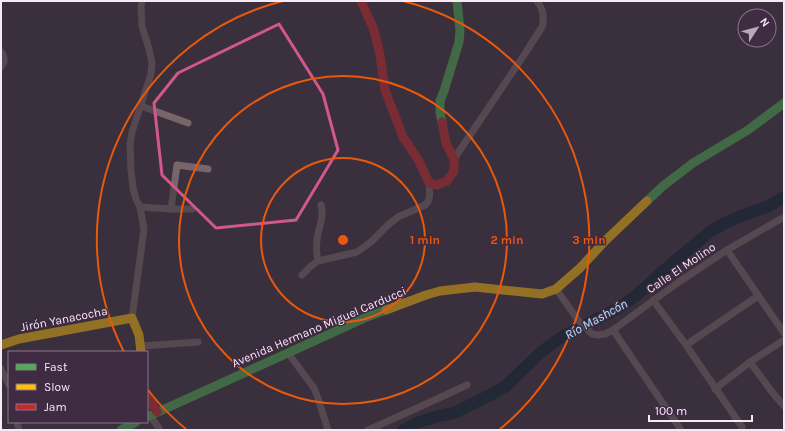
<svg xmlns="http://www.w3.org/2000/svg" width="785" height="431" font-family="Karla,sans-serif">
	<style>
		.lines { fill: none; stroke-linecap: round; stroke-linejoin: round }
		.river { stroke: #051f2d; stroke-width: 12 }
		.street { stroke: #766669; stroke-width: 7 }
		.fast { stroke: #4caf50; stroke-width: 9 }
		.slow { stroke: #ffc107; stroke-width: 9 }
		.jam { stroke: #c62828; stroke-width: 9 }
		.marked { fill: none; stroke: #d2578a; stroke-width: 3; stroke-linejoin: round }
		.ring { fill: none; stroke: #e8590c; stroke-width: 2 }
		.labels { text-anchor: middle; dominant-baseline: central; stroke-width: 3; stroke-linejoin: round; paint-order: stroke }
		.street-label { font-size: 12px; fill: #f7e9f8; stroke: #3f2b42 }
		.water-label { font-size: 13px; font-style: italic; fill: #aee4fe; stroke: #3f2b42 }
		.centre { fill: #e8590c; stroke: #3f2b42; stroke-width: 2 }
		.ring-label { font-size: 12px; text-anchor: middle; font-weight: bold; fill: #e8590c; stroke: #3f2b42; stroke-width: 3; stroke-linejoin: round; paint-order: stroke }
	</style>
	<rect width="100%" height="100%" fill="#3b303d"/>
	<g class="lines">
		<path class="river" d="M 403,430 L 419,422 L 438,416 L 454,413 L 492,394 L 506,386 L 541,352 L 563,336 L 619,308 L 637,295 L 663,271 L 711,231 L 723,224 L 736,218 L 769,206 L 784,197"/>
		<g class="street">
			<path d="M 1,52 C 5,57 5,62 1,67"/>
			<path d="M 141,106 L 188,123"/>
			<path d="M 454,159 L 526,52 L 542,27 C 545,17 543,9 537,1"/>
			<path d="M 140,207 L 171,209 L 192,209"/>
			<path d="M 171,209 L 177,165 L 208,169"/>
			<path d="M 727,250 L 784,333"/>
			<path d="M 318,261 C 316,252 316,243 318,234 C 320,224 324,216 321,205"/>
			<path d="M 302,275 L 311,266 L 318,261 L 357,252 L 371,242 L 388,225 L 398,217 L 425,205 C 432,199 429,191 429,183"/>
			<path d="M 556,289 L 578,320 L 592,334 L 598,335 L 605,334 L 613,330 L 676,284 L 727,250 L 784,217"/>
			<path d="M 653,300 L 686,345 L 742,427"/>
			<path d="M 132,318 L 144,229 L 140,207 L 136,199 L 133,188 L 131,170 L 130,144 L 132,132 L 151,74 L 152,63 L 149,49 L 142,26 L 141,7 L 142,1"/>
			<path d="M 613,330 L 681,430"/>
			<path d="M 686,345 L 758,296"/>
			<path d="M 141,346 L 198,342"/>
			<path d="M 288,353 L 314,388 L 318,398 L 328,430"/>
			<path d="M 750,362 L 772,392 L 784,406"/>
			<path d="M 1,369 L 9,385"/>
			<path d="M 715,389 L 750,362 L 784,340"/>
			<path d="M 150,415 L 160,430"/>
			<path d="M 17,422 L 19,430"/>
			<path d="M 368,430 L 415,409 L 467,385"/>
		</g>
		<g class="fast">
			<path d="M 442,122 L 440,112 L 440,101 L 444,91 L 459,42 L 460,30 L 457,1"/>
			<path d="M 647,201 L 663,186 L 693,163 L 748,130 L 784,103"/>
			<path d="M 147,417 L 367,317 L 386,310"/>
			<path d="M 121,430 L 136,422"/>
		</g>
		<g class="slow">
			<path d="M 386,310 L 426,295 L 440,291 L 475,287 L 542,294 L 556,289 L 580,268 L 606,240 L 647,201"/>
			<path d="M 1,345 L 19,339 L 132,318 L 139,335 L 141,352"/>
		</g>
		<g class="jam">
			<path d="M 361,1 L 374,30 L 380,55 L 385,90 L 403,137 L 419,161 L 429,183 L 437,185 L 447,181 L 454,171 L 454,159 L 446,143 L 442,122"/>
			<path d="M 147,394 L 157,412"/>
		</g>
	</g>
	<path d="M0 0H785V431H0ZM 279,24 L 323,94 L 338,150 L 296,220 L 216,228 L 162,175 L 154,103 L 178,73 Z" fill="#3b303d" fill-opacity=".55" fill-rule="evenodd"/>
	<path class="marked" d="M 279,24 L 323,94 L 338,150 L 296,220 L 216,228 L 162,175 L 154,103 L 178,73 Z"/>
	<g class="ring">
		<circle cx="343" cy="240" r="82"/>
		<circle cx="343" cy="240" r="164"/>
		<path d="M187 430A246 246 0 0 1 148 390M124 352A246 246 0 0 1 283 1M403 1A246 246 0 0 1 499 430"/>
	</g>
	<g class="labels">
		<g class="street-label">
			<text transform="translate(681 268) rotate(-34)">Calle El Molino</text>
			<text transform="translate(64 319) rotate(-11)">Jirón Yanacocha</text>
			<text transform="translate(319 327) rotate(-23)">Avenida Hermano Miguel Carducci</text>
		</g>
		<g class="water-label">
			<text transform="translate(596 319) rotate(-29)">Río Mashcón</text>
		</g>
	</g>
	<circle cx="343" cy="240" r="6" class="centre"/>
	<g class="ring-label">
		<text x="425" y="244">1 min</text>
		<text x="507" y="244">2 min</text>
		<text x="589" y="244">3 min</text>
	</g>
	<rect width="785" height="431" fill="none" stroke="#f7e9f8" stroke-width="4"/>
	<rect x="8" y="351" width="140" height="72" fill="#3f2b42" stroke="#89778b"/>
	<rect x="16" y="364" width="20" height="6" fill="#4caf50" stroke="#89778b"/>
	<text x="44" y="371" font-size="12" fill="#f7e9f8">Fast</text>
	<rect x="16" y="384" width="20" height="6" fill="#ffc107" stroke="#89778b"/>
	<text x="44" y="391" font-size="12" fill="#f7e9f8">Slow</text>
	<rect x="16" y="404" width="20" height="6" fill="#c62828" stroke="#89778b"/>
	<text x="44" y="411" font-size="12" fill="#f7e9f8">Jam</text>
	<g transform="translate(757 28) rotate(54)"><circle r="19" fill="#3f2b42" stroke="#89778b"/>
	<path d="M0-3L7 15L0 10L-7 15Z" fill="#b5a8b7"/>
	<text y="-6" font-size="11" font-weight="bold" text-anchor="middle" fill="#f7e9f8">N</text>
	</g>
	<path d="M649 415v6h103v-6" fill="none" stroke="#f7e9f8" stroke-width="2"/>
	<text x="655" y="415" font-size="12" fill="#f7e9f8" stroke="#3f2b42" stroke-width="3" paint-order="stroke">100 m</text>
</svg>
